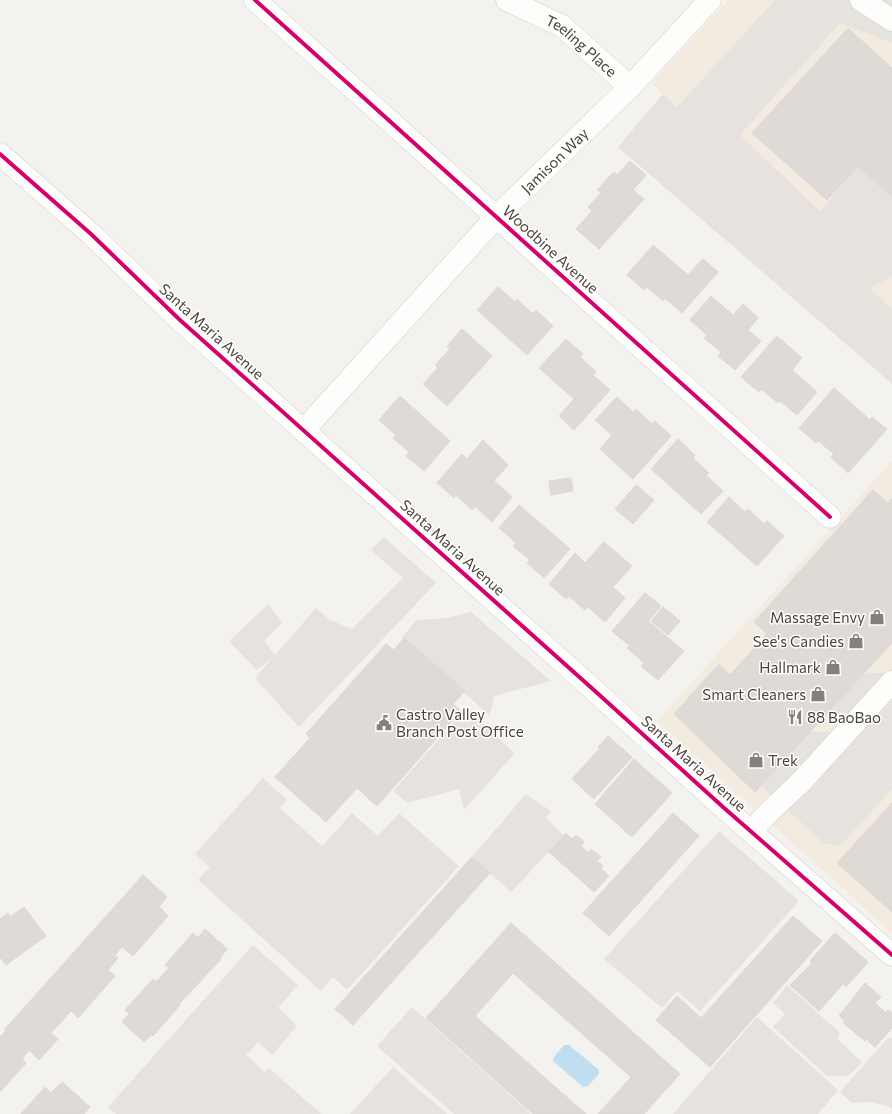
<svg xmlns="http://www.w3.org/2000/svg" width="892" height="1114" font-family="Commissioner,sans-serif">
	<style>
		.commercial { fill: #f3ebdf }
		.parking { fill: #e6e3df }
		.water { fill: #c0ddf1 }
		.building { fill: #dedbd6; stroke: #dcd9d4 }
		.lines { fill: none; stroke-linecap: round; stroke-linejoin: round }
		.minor-casing { stroke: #d2d0cb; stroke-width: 23 }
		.minor { stroke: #fdfdfc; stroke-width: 22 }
		.cycleway-casing { stroke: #fff; stroke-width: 6 }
		.cycleway { stroke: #d6006c; stroke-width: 4 }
		.labels { text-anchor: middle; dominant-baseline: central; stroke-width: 3; stroke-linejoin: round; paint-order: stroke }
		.street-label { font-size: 15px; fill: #4b4439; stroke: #fff }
		.poi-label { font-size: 15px; fill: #4b4439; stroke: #fff; text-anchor: end }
	</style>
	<rect width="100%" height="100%" fill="#f4f2ee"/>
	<g class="commercial">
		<path d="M 728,0 L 892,0 L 892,309 L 651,83 Z"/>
		<path d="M 892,461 L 892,933 L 657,721 Z"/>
	</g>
	<g class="parking">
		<path d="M 775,0 L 892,0 L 892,43 L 840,23 L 740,135 L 820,211 L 858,166 L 892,197 L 892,276 L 870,288 L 892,309 L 892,384 L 618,147 L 663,94 L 677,107 Z"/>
		<path d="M 384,537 L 436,583 L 299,727 L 255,678 L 272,658 L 257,670 L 229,641 L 268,604 L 282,623 L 264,641 L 275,655 L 316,608 L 330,620 L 352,629 L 403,578 L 371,550 Z"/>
		<path d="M 471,612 L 551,681 L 494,696 L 490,716 L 402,637 L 417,620 L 447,618 Z"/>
		<path d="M 892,668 L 892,789 L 841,845 L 825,844 L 761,786 L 811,732 L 834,732 L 852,712 L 828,713 L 865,673 L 888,673 Z"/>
		<path d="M 466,709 L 515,753 L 464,810 L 459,789 L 407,803 L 393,791 Z"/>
		<path d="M 263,778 L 287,800 L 280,808 L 322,846 L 352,813 L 378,836 L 399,813 L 459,866 L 347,990 L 333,977 L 321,991 L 198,880 L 210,867 L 195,854 Z"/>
		<path d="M 526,794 L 551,811 L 546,818 L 564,836 L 511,892 L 472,857 Z"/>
		<path d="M 719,831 L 799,901 L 700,1011 L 677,991 L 662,1008 L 604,959 Z"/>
		<path d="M 253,945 L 298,985 L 278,1008 L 297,1026 L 272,1055 L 258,1042 L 246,1055 L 265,1072 L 269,1068 L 321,1114 L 116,1114 L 108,1107 Z"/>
		<path d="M 787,985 L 840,1033 L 837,1039 L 862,1062 L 848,1076 L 827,1076 L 773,1027 L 785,1014 L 773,1003 Z"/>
		<path d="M 412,1007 L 531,1114 L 454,1114 L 377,1046 Z"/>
		<path d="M 757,1017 L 838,1090 L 818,1114 L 673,1114 Z"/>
		<path d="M 888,1038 L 892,1038 L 892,1109 L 888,1106 L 869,1102 L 852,1103 L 840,1092 Z"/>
		<path d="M 393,1067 L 447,1114 L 350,1114 Z"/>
	</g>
	<path class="water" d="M 564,1045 L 569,1045 L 599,1070 L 599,1074 L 588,1086 L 583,1087 L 553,1061 L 554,1057 Z"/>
	<g class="building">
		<path d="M 848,28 L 892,68 L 892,197 L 858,166 L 827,200 L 752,133 Z"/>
		<path d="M 630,161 L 646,175 L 633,190 L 644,199 L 599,249 L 576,229 L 592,211 L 588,207 L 601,193 L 597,190 L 614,172 L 617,175 Z"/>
		<path d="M 653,245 L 688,275 L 703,259 L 718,272 L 682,313 L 665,298 L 663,301 L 646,286 L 644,290 L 627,275 Z"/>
		<path d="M 498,287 L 515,302 L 517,299 L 533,314 L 536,310 L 553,326 L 527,355 L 477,310 Z"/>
		<path d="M 711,296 L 733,315 L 743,304 L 758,318 L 748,330 L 761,341 L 735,370 L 718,356 L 721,352 L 704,338 L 707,335 L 690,320 Z"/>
		<path d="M 462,329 L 492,356 L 447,406 L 423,384 L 438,368 L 435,365 L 450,349 L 447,346 Z"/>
		<path d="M 777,336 L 802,358 L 792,370 L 817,392 L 797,415 L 780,401 L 778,403 L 761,389 L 759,392 L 741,377 Z"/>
		<path d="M 566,339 L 583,354 L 580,357 L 596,372 L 593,375 L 610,390 L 574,430 L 559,416 L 574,399 L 539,368 Z"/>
		<path d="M 834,388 L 870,420 L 872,417 L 887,429 L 848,473 L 831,457 L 834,454 L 818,441 L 816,443 L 799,428 Z"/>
		<path d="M 400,396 L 450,441 L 424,471 L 406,456 L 409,452 L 393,438 L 396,435 L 379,420 Z"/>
		<path d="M 617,397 L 633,412 L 636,409 L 652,424 L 655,421 L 671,436 L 633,479 L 600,449 L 612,435 L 595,420 Z"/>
		<path d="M 678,439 L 695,455 L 693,458 L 709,473 L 706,475 L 723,491 L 701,514 L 651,469 Z"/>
		<path d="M 483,440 L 508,465 L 494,481 L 512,497 L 492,522 L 475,506 L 472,510 L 456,495 L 454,498 L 437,483 L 462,454 L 467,459 Z"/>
		<path d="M 571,478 L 573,491 L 551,495 L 549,481 Z"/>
		<path d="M 636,485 L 654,500 L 633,524 L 615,509 Z"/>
		<path d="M 873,490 L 888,503 L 892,499 L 892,643 L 755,792 L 674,714 L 719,664 L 730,675 L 767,634 L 754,622 Z"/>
		<path d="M 729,497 L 745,512 L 748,509 L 764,524 L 767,521 L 784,536 L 757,566 L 707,522 Z"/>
		<path d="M 519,505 L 570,549 L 544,578 L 527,563 L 530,560 L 513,546 L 516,543 L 499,528 Z"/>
		<path d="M 604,542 L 632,566 L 613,587 L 625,598 L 605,622 L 588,607 L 585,610 L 569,596 L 566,599 L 549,584 L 575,553 L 585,563 Z"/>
		<path d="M 645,593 L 661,606 L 648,621 L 684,651 L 658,680 L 641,666 L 644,663 L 627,648 L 630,646 L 612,631 Z"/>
		<path d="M 663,607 L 680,621 L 668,635 L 651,621 Z"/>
		<path d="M 404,638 L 465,691 L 453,704 L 461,711 L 377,806 L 357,788 L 326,822 L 275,777 L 310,738 L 306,734 L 386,644 L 394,650 Z"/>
		<path d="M 608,736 L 632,757 L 594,799 L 572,779 L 600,748 L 598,747 Z"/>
		<path d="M 634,759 L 672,793 L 632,837 L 595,804 Z"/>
		<path d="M 892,803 L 892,912 L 837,863 Z"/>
		<path d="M 673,813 L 699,836 L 609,936 L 583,913 Z"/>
		<path d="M 566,833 L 572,839 L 576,835 L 584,842 L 581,846 L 588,853 L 591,849 L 601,857 L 597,861 L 603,866 L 601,869 L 609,876 L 594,892 L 549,852 Z"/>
		<path d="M 472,857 L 490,873 L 353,1025 L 335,1009 Z"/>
		<path d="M 143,875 L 167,897 L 159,907 L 168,916 L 133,956 L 122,947 L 115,955 L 118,958 L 108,970 L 115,976 L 78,1018 L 71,1011 L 51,1033 L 58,1039 L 39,1060 L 29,1050 L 22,1059 L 26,1063 L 0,1092 L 0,1037 L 6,1031 L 5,1029 Z"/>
		<path d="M 24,907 L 46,936 L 6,965 L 1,958 L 0,959 L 0,919 L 8,913 L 10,917 Z"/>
		<path d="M 793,916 L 822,941 L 710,1067 L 656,1020 L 677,996 L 701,1018 Z"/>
		<path d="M 511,923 L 680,1074 L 644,1114 L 598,1114 L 631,1077 L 513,973 L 475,1016 L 586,1114 L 533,1114 L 426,1018 Z"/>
		<path d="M 205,929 L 227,949 L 220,958 L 221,959 L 179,1004 L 180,1005 L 153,1036 L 152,1034 L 144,1042 L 122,1022 L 129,1014 L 125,1010 L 153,979 L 156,982 L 169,968 L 165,965 L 193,933 L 198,938 Z"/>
		<path d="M 835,933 L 868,962 L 846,987 L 843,984 L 819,1011 L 790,985 L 812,963 L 810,961 Z"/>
		<path d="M 865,983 L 881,997 L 875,1003 L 886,1013 L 888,1010 L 892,1013 L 892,1028 L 875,1047 L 866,1039 L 865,1041 L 843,1023 L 845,1021 L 839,1016 Z"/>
		<path d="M 62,1082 L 90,1107 L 84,1114 L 21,1114 L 45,1087 L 51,1093 Z"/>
	</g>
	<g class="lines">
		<defs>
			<g id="minor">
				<path d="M 255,0 L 830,517"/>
				<path id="s1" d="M 507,0 L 562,26 L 630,87"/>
				<path d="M 861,0 L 892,20"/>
				<path d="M 0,154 L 91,234 L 180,320 L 595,691 L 723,807 L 892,955"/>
				<path id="s2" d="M 304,430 L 497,216 L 630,87 L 710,0"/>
				<path d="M 751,831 L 771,810 L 799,784 L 892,682"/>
			</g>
		</defs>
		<use href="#minor" class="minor-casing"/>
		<use href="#minor" class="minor"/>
		<defs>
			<g id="cycleway">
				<path d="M 255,0 L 830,517"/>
				<path d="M 0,154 L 91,234 L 180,320 L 595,691 L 723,807 L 892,955"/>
			</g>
		</defs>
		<use href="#cycleway" class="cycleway-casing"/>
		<use href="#cycleway" class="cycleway"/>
	</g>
	<defs>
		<symbol id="shop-bare" viewBox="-9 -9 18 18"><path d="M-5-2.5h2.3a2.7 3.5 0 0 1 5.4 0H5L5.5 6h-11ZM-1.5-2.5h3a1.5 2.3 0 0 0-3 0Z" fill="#868178" stroke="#fff" stroke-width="2.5" paint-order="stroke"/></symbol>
		<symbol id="restaurant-bare" viewBox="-9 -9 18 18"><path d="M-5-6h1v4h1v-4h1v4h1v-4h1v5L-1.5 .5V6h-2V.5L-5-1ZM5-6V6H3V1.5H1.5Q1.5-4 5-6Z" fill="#868178" stroke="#fff" stroke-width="2.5" paint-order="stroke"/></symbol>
		<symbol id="civic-bare" viewBox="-9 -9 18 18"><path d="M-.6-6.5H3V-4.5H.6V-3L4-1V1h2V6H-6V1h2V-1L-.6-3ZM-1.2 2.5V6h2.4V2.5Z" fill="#868178" stroke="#fff" stroke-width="2.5" paint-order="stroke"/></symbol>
	</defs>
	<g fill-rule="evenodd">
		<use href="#shop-bare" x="866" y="606" width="22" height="22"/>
		<use href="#shop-bare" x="845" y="630" width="22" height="22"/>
		<use href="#shop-bare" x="822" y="656" width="22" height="22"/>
		<use href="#shop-bare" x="807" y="683" width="22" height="22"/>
		<use href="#restaurant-bare" x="784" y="706" width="22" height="22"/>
		<use href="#civic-bare" x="373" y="712" width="22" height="22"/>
		<use href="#shop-bare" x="745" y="749" width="22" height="22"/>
	</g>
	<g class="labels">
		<g class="street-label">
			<text stroke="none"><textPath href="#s1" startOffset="88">Teeling Place</textPath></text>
			<text stroke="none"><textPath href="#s2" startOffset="368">Jamison Way</textPath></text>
			<text transform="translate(551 249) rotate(42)">Woodbine Avenue</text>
			<text transform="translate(212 331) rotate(42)">Santa Maria Avenue</text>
			<text transform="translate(453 547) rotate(42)">Santa Maria Avenue</text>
			<text transform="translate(694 763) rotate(42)">Santa Maria Avenue</text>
		</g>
		<g class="poi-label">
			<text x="865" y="617">Massage Envy</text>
			<text x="844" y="641">See's Candies</text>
			<text x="821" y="667">Hallmark</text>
			<text x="806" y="694">Smart Cleaners</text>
			<text x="396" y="714" text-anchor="start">Castro Valley<tspan x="396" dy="17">Branch Post Office</tspan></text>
			<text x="807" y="717" text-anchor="start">88 BaoBao</text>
			<text x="768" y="760" text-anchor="start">Trek</text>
		</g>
	</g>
</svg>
